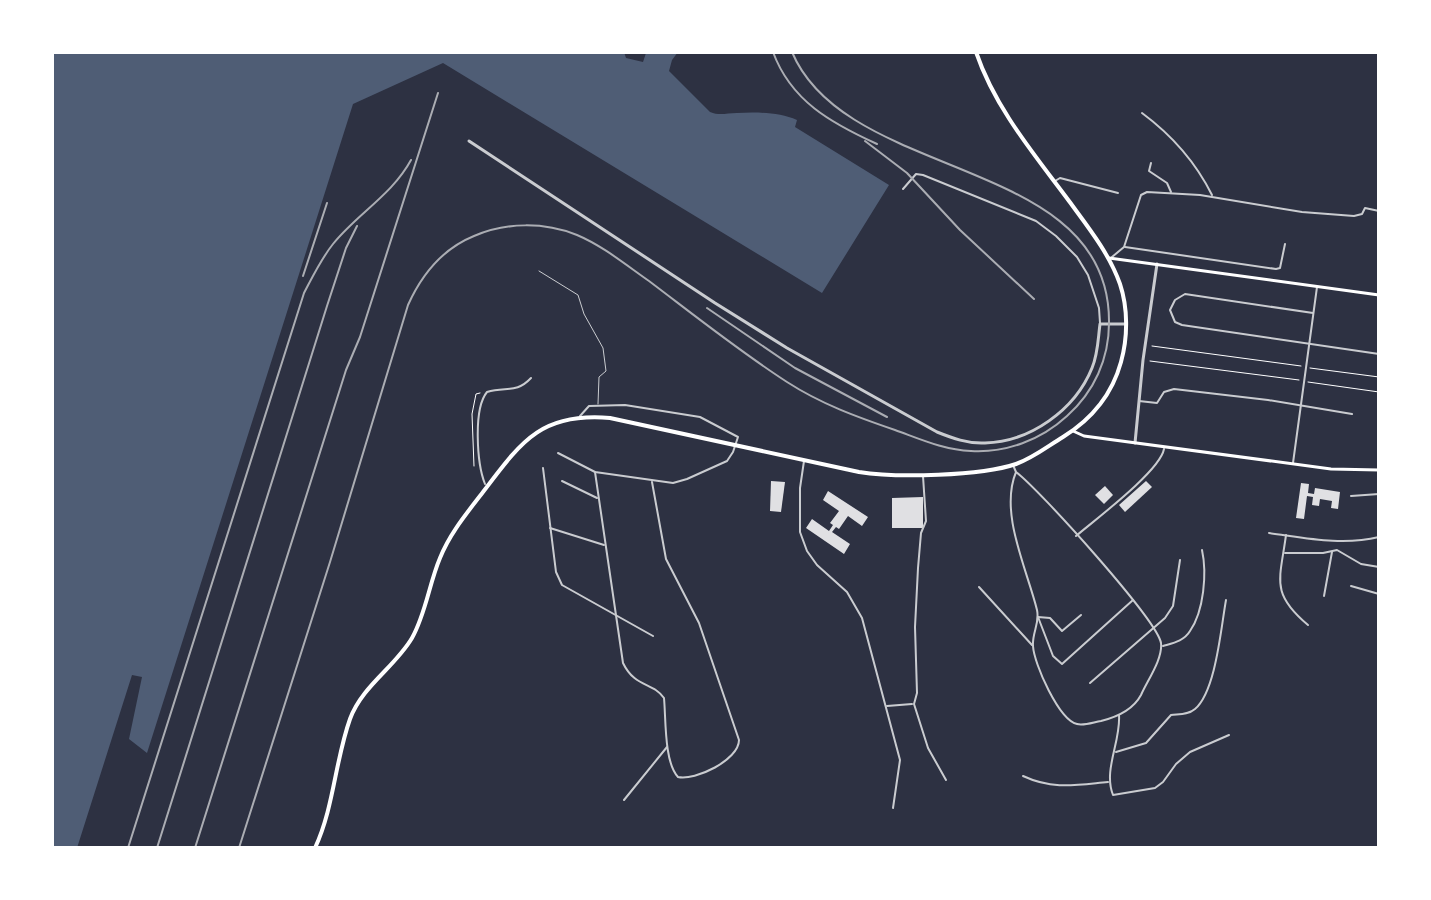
<svg xmlns="http://www.w3.org/2000/svg" width="1431" height="900" font-family="'Source Sans 3',sans-serif">
	<style>
		.water { fill: #4f5d75 }
		.building { fill: #e0e0e3 }
		.lines { fill: none; stroke-linecap: round; stroke-linejoin: round }
		.path { stroke: #fff; stroke-width: 1 }
		.service { stroke: #caccd0; stroke-width: 1 }
		.minor { stroke: #caccd0; stroke-width: 2 }
		.tertiary { stroke: #caccd0; stroke-width: 3 }
		.secondary { stroke: #fff; stroke-width: 3 }
		.primary { stroke: #fff; stroke-width: 4 }
		.rail { stroke: #abadb3; stroke-width: 2 }
	</style>
	<rect width="100%" height="100%" fill="#2d3142"/>
	<path class="water" d="M 52,52 L 624,52 L 626,58 L 643,62 L 646,53 L 643,52 L 678,52 L 672,60 L 669,71 L 710,112 C 720,116 726,113 737,113 C 756,112 779,112 797,120 L 795,127 L 889,185 L 822,293 L 443,63 L 353,104 L 147,753 L 129,739 L 142,677 L 132,675 L 77,848 L 52,848 Z"/>
	<g class="building">
		<path d="M 771,481 L 785,482 L 781,512 L 770,511 Z"/>
		<path d="M 1146,481 L 1152,487 L 1125,512 L 1119,505 Z"/>
		<path d="M 1301,483 L 1309,484 L 1308,493 L 1314,494 L 1315,488 L 1340,492 L 1338,509 L 1331,508 L 1332,501 L 1320,499 L 1319,506 L 1312,505 L 1313,497 L 1307,496 L 1304,519 L 1296,518 Z"/>
		<path d="M 1105,486 L 1113,495 L 1104,504 L 1095,495 Z"/>
		<path d="M 828,491 L 868,517 L 862,526 L 848,516 L 839,529 L 836,527 L 832,532 L 850,544 L 844,554 L 806,528 L 812,519 L 829,531 L 833,525 L 830,523 L 839,511 L 823,500 Z"/>
		<path d="M 923,497 L 923,528 L 892,528 L 892,498 Z"/>
	</g>
	<g class="lines">
		<g class="path">
			<path d="M 1152,346 L 1301,366"/>
			<path d="M 1150,361 L 1299,380"/>
			<path d="M 1310,368 L 1379,377"/>
			<path d="M 1308,382 L 1379,392"/>
			<path d="M 474,466 L 472,414 L 476,394 L 480,393"/>
		</g>
		<path class="service" d="M 539,271 L 578,295 L 584,314 L 603,348 L 606,371 L 599,377 L 598,404"/>
		<g class="minor">
			<path d="M 1142,113 C 1173,136 1195,161 1212,195"/>
			<path d="M 1151,163 L 1149,171 L 1167,183 L 1171,192"/>
			<path d="M 1055,181 L 1060,178 L 1118,193"/>
			<path d="M 903,189 L 916,174 L 923,175 L 1036,221 L 1056,236 L 1077,257 L 1088,275 L 1099,308 L 1100,323"/>
			<path d="M 1125,247 L 1276,269 L 1280,268 L 1285,244"/>
			<path d="M 1112,257 L 1124,247 L 1141,195 L 1147,192 L 1200,195 L 1302,212 L 1354,216 L 1362,214 L 1365,208 L 1379,211"/>
			<path d="M 1313,313 L 1185,294 L 1175,300 L 1170,310 L 1175,322 L 1182,325 L 1379,354"/>
			<path d="M 1139,401 L 1157,403 L 1164,392 L 1174,389 L 1268,400 L 1352,414"/>
			<path d="M 558,453 L 595,472 L 673,483 L 687,479 L 727,461 L 733,452 L 738,437 L 700,417 L 625,405 L 589,406 L 580,416"/>
			<path d="M 804,461 L 800,488 L 800,532 L 807,551 L 817,565 L 847,592 L 862,618 L 900,760 L 893,808"/>
			<path d="M 1293,463 L 1317,287"/>
			<path d="M 1013,465 L 1016,472 C 1039,489 1157,620 1161,643 C 1163,659 1147,681 1141,695 C 1133,710 1117,717 1101,721 C 1094,722 1084,726 1077,724 C 1059,720 1034,664 1033,646 C 1032,633 1040,623 1037,610 C 1027,569 999,513 1016,472"/>
			<path d="M 543,468 L 556,572 L 562,585 L 653,636"/>
			<path d="M 595,472 L 623,663 C 635,688 653,682 664,698 C 666,719 664,762 678,777 C 695,781 739,760 739,740 L 699,623 L 666,559 L 652,482"/>
			<path d="M 923,476 L 926,521 L 921,533 L 918,568 L 915,627 L 917,693 L 914,704 L 928,748 L 946,780"/>
			<path d="M 562,481 L 597,498"/>
			<path d="M 485,484 C 477,464 473,409 487,392 C 506,386 516,394 531,378"/>
			<path d="M 1351,496 L 1379,494"/>
			<path d="M 550,528 L 604,545"/>
			<path d="M 1269,533 C 1306,538 1342,546 1379,537"/>
			<path d="M 1286,535 C 1280,580 1270,593 1308,625"/>
			<path d="M 1076,536 C 1096,519 1160,471 1164,449"/>
			<path d="M 1285,553 L 1323,553 L 1337,550 L 1361,564 L 1379,567"/>
			<path d="M 1351,586 L 1379,594"/>
			<path d="M 979,587 L 1032,645"/>
			<path d="M 1324,596 L 1332,552"/>
			<path d="M 1081,615 L 1062,631 L 1050,618 L 1038,617 L 1053,656 L 1062,664 L 1133,600"/>
			<path d="M 1163,646 C 1173,643 1184,641 1190,631 C 1204,611 1207,573 1202,550"/>
			<path d="M 1090,683 L 1165,618 L 1173,606 L 1180,560"/>
			<path d="M 887,706 L 912,704"/>
			<path d="M 1119,715 C 1121,741 1103,770 1113,795 L 1155,788 L 1163,782 L 1176,764 L 1190,752 L 1229,735"/>
			<path d="M 1116,752 L 1146,743 L 1171,715 C 1179,714 1188,715 1195,709 C 1216,691 1221,627 1226,600"/>
			<path d="M 1023,776 C 1053,790 1076,785 1108,782"/>
			<path d="M 624,800 L 667,747"/>
		</g>
		<g class="tertiary">
			<path d="M 469,141 L 715,303 L 787,348 L 937,432 C 952,438 968,444 985,443 C 1030,442 1075,410 1092,368 C 1098,354 1098,339 1100,324 L 1125,324"/>
			<path d="M 1135,443 L 1143,360 L 1157,264"/>
		</g>
		<g class="secondary">
			<path d="M 1109,258 L 1379,295"/>
			<path d="M 1073,431 L 1084,436 L 1331,469 L 1379,470"/>
		</g>
		<path class="primary" d="M 315,848 C 334,807 335,761 350,719 C 362,686 395,667 412,638 C 426,613 429,584 440,558 C 450,533 467,513 483,492 C 521,442 541,412 610,418 L 859,472 C 896,478 981,476 1016,464 C 1033,458 1048,446 1063,437 C 1092,419 1112,395 1121,362 C 1128,337 1128,308 1120,284 C 1109,253 1088,227 1069,201 C 1034,154 995,108 976,52"/>
		<g class="rail">
			<path d="M 773,52 C 791,101 831,123 877,144"/>
			<path d="M 865,141 L 907,173 L 960,230 L 1034,299"/>
			<path d="M 303,276 L 327,203"/>
			<path d="M 707,308 L 795,368 L 887,417"/>
			<path d="M 128,848 L 304,293 C 313,276 321,259 333,244 C 357,214 392,195 411,160"/>
			<path d="M 157,848 L 327,306 L 346,248 L 357,226"/>
			<path d="M 195,848 L 346,370 L 360,337 L 438,93"/>
			<path d="M 239,848 L 330,562 L 408,305 C 422,274 442,249 474,236 C 507,222 544,222 577,235 C 603,246 626,265 649,281 C 694,315 739,351 787,382 C 821,404 857,417 895,430 C 920,439 944,450 971,451 C 1006,453 1041,440 1067,416 C 1094,392 1109,359 1109,323 C 1111,155 847,183 792,52"/>
		</g>
	</g>
	<rect width="1431" height="900" fill="none" stroke="#ffffff" stroke-width="108"/>
</svg>
